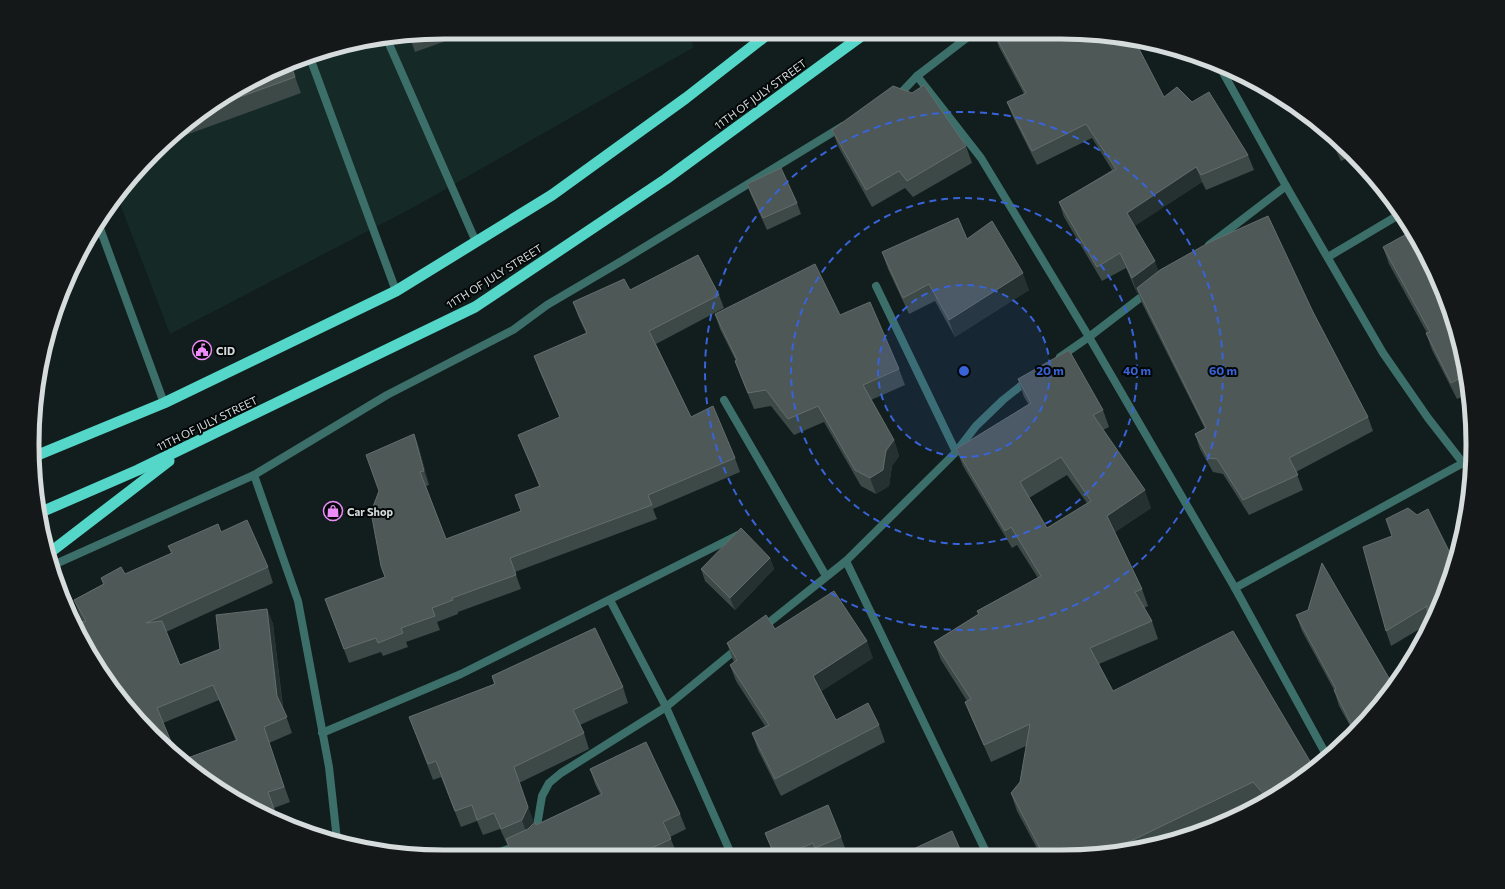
<svg xmlns="http://www.w3.org/2000/svg" width="1505" height="889" font-family="Commissioner,sans-serif">
	<style>
		.built { fill: #152926 }
		.lines { fill: none; stroke-linecap: round; stroke-linejoin: round }
		.service { stroke: #3c6f69; stroke-width: 8 }
		.minor { stroke: #3c6f69; stroke-width: 8 }
		.trunk { stroke: #54d6c8; stroke-width: 11 }
		.wall { fill: #3d4947; fill-rule: evenodd }
		.shaded-wall { fill: #253130 }
		.building { fill: #4e5957; stroke: #636d6c; fill-rule: evenodd }
		.ring { fill: none; stroke: #3963d8; stroke-width: 2; stroke-dasharray: 7 5 }
		.labels { text-anchor: middle; dominant-baseline: central; stroke-width: 4; stroke-linejoin: round; paint-order: stroke }
		.street-label { font-size: 11px; fill: #d5dcdb; stroke: #040707 }
		.poi-label { font-size: 11px; font-weight: bold; fill: #d5dcdb; stroke: #040707; text-anchor: start }
		.rim { fill: none; stroke: #d5dcdb; stroke-width: 5 }
		.centre { fill: #3963d8; stroke: #040707; stroke-width: 2 }
		.ring-label { font-size: 12px; text-anchor: middle; font-weight: bold; fill: #3963d8; stroke: #040707; stroke-width: 4; stroke-linejoin: round; paint-order: stroke }
	</style>
	<rect width="100%" height="100%" fill="#121e1d"/>
	<path class="built" d="M 687,34 L 694,47 L 416,206 L 170,334 L 117,196 L 153,153 L 194,117 L 262,75 L 312,54 L 390,36 Z"/>
	<g class="lines">
		<g class="service">
			<path d="M 386,37 L 476,242"/>
			<path d="M 309,55 L 396,291"/>
			<path d="M 98,223 L 164,403"/>
		</g>
		<g class="minor">
			<path d="M 1220,67 L 1286,186 L 1383,353 L 1428,418 L 1463,463 L 1235,588"/>
			<path d="M 917,76 L 981,158 L 1089,337 L 1235,588 L 1328,758"/>
			<path d="M 897,97 L 917,76 L 973,33"/>
			<path d="M 1209,245 L 1286,186"/>
			<path d="M 1328,257 L 1402,213"/>
			<path d="M 876,286 L 956,452"/>
			<path d="M 1060,357 L 1089,337 L 1149,291"/>
			<path d="M 724,400 L 826,576"/>
			<path d="M 1463,463 L 1472,458"/>
			<path d="M 254,475 L 298,601 L 329,767 L 337,840"/>
			<path d="M 846,561 L 988,856"/>
			<path d="M 51,566 L 254,475 L 387,395 L 513,330 L 547,305 L 625,259 L 843,126"/>
			<path d="M 610,600 L 666,707 L 732,856"/>
			<path d="M 762,628 L 846,561 L 956,452 L 976,426 L 1003,400 L 1028,380"/>
			<path d="M 322,733 L 461,674 L 740,534"/>
			<path d="M 536,832 L 542,796 L 549,783 L 561,773 L 666,707 L 739,647"/>
			<path d="M 489,856 L 519,845"/>
		</g>
		<g class="trunk">
			<path d="M 33,457 L 164,403 L 396,291 L 552,195 L 686,98 L 768,34"/>
			<path d="M 39,513 L 138,470 L 475,307 L 666,179 L 864,34"/>
			<path d="M 48,554 L 169,461"/>
		</g>
	</g>
	<g class="wall">
		<path d="M 994,33 L 1164,97 L 1192,102 L 1248,155 L 1254,170 L 1206,190 L 1202,182 L 1134,226 L 1159,272 L 1313,312 L 1368,417 L 1373,431 L 1296,472 L 1303,490 L 1249,515 L 1223,474 L 1213,472 L 1200,449 L 1195,434 L 1205,429 L 1142,303 L 1138,292 L 1137,293 L 1126,268 L 1102,281 L 1064,217 L 1059,202 L 1112,170 L 1092,138 L 1037,165 L 1013,117 L 1007,102 L 1024,94 L 999,47 Z"/>
		<path d="M 409,35 L 463,35 L 415,52 Z"/>
		<path d="M 290,63 L 301,93 L 164,143 L 194,117 L 262,75 Z"/>
		<path d="M 832,130 L 966,146 L 972,163 L 913,197 L 905,188 L 872,207 L 838,146 Z"/>
		<path d="M 1327,132 L 1352,153 L 1354,155 L 1341,161 Z"/>
		<path d="M 747,184 L 797,203 L 801,214 L 767,230 L 751,195 Z"/>
		<path d="M 967,239 L 1029,290 L 955,337 L 935,301 L 909,314 L 888,269 L 882,252 Z"/>
		<path d="M 1383,247 L 1465,364 L 1468,394 L 1457,399 L 1432,350 L 1426,333 L 1427,333 L 1389,264 Z"/>
		<path d="M 630,290 L 719,295 L 724,308 L 656,344 L 691,417 L 735,458 L 740,472 L 653,509 L 657,519 L 515,572 L 521,589 L 458,612 L 458,614 L 437,622 L 440,630 L 406,642 L 408,647 L 383,656 L 381,652 L 349,663 L 325,599 L 385,577 L 414,434 L 419,448 L 429,485 L 426,486 L 446,539 L 521,511 L 539,486 L 524,449 L 518,435 L 560,418 L 539,370 L 534,356 L 586,333 L 578,316 L 573,302 Z"/>
		<path d="M 715,314 L 840,315 L 899,369 L 905,385 L 871,400 L 894,440 L 899,456 L 892,466 L 889,486 L 876,494 L 861,486 L 824,422 L 794,435 L 771,406 L 754,409 L 741,377 L 735,361 L 736,361 L 720,329 Z"/>
		<path d="M 1018,379 L 1103,410 L 1109,427 L 1103,430 L 1151,508 L 1115,532 L 1142,589 L 1148,606 L 1144,608 L 1152,621 L 1158,639 L 1099,664 L 1113,691 L 1314,768 L 1267,802 L 1263,804 L 1259,800 L 1181,838 L 1088,856 L 1041,856 L 1017,811 L 1011,793 L 1020,782 L 1026,746 L 991,762 L 972,719 L 965,702 L 967,701 L 941,660 L 934,642 L 978,614 L 977,611 L 1038,578 L 1017,545 L 1012,548 L 963,466 L 956,449 L 1029,405 L 1024,397 ZM 1067,475 L 1087,503 L 1047,528 L 1029,498 Z"/>
		<path d="M 1428,509 L 1428,624 L 1391,646 L 1386,631 L 1417,515 Z"/>
		<path d="M 221,532 L 268,567 L 273,583 L 166,632 L 180,665 L 220,649 L 267,609 L 273,624 L 283,707 L 292,733 L 269,743 L 290,802 L 274,808 L 236,741 L 219,700 L 163,723 L 83,622 L 80,616 L 74,600 L 103,584 L 101,578 L 125,574 L 171,553 L 168,546 Z"/>
		<path d="M 770,558 L 774,569 L 735,610 L 705,581 L 701,569 Z"/>
		<path d="M 1296,615 L 1393,685 L 1353,731 L 1339,706 L 1334,690 L 1302,631 Z"/>
		<path d="M 775,629 L 873,658 L 821,691 L 836,720 L 879,725 L 885,742 L 781,796 L 758,750 L 752,733 L 765,726 L 736,681 L 730,665 L 734,662 L 733,660 L 727,643 Z"/>
		<path d="M 492,676 L 623,687 L 628,703 L 580,725 L 584,733 L 589,749 L 519,783 L 534,823 L 536,825 L 600,794 L 595,784 L 590,769 L 680,814 L 686,829 L 670,837 L 677,854 L 673,856 L 512,856 L 507,844 L 500,829 L 483,835 L 477,821 L 461,827 L 441,777 L 433,780 L 409,717 L 494,684 Z"/>
		<path d="M 765,833 L 841,837 L 845,848 L 827,856 L 818,856 L 817,854 L 813,856 L 774,856 Z"/>
	</g>
	<g class="shaded-wall">
		<path d="M 1196,167 L 1202,182 L 1132,228 L 1127,213 Z"/>
		<path d="M 1155,261 L 1160,276 L 1137,288 L 1138,292 L 1137,293 L 1132,278 Z"/>
		<path d="M 1023,273 L 1029,290 L 955,337 L 949,320 Z"/>
		<path d="M 414,434 L 419,448 L 429,485 L 424,471 Z"/>
		<path d="M 894,440 L 899,456 L 892,466 L 889,486 L 876,494 L 870,478 Z"/>
		<path d="M 1145,490 L 1151,508 L 1113,533 L 1107,516 Z"/>
		<path d="M 770,558 L 774,569 L 735,610 L 730,598 Z"/>
		<path d="M 267,609 L 273,624 L 283,711 L 277,696 Z"/>
		<path d="M 867,641 L 873,658 L 819,693 L 813,676 Z"/>
		<path d="M 1291,784 L 1268,801 L 1268,799 Z"/>
		<path d="M 528,807 L 534,823 L 527,835 L 522,820 Z"/>
	</g>
	<g class="building">
		<path d="M 994,33 L 1024,33 L 1027,39 L 1038,33 L 1088,33 L 1136,43 L 1164,97 L 1177,87 L 1192,102 L 1209,92 L 1248,155 L 1201,175 L 1196,167 L 1127,213 L 1155,261 L 1132,278 L 1120,253 L 1097,267 L 1059,202 L 1116,169 L 1086,124 L 1032,151 L 1007,102 L 1026,93 Z"/>
		<path d="M 290,63 L 295,77 L 207,109 L 262,75 Z"/>
		<path d="M 924,85 L 966,146 L 907,181 L 899,171 L 866,190 L 832,130 L 893,86 L 912,93 Z"/>
		<path d="M 1331,135 L 1338,141 L 1335,143 Z"/>
		<path d="M 781,168 L 797,203 L 763,218 L 747,184 Z"/>
		<path d="M 1268,216 L 1313,312 L 1368,417 L 1289,458 L 1298,475 L 1243,500 L 1217,459 L 1208,458 L 1195,434 L 1206,428 L 1137,288 L 1160,270 L 1210,242 Z"/>
		<path d="M 958,218 L 967,239 L 992,221 L 1023,273 L 949,320 L 929,284 L 903,298 L 882,252 Z"/>
		<path d="M 1412,231 L 1442,287 L 1465,364 L 1466,375 L 1451,383 L 1426,333 L 1430,332 L 1383,247 Z"/>
		<path d="M 698,255 L 719,295 L 649,331 L 691,417 L 713,406 L 735,458 L 648,495 L 652,505 L 510,558 L 516,575 L 452,598 L 453,600 L 432,608 L 435,616 L 401,628 L 403,633 L 378,643 L 376,638 L 344,649 L 325,599 L 385,577 L 381,566 L 371,512 L 379,491 L 366,455 L 414,434 L 424,471 L 420,472 L 446,539 L 521,511 L 515,495 L 540,486 L 518,435 L 560,417 L 534,356 L 587,333 L 573,302 L 624,279 L 630,290 Z"/>
		<path d="M 815,264 L 840,315 L 870,302 L 899,369 L 863,385 L 894,440 L 886,450 L 883,470 L 870,478 L 855,470 L 818,406 L 788,419 L 766,390 L 748,393 L 735,361 L 737,360 L 715,314 Z"/>
		<path d="M 1069,350 L 1103,410 L 1093,415 L 1145,490 L 1107,516 L 1142,589 L 1135,592 L 1152,621 L 1090,648 L 1113,691 L 1233,631 L 1314,768 L 1291,784 L 1268,799 L 1253,782 L 1108,852 L 1088,856 L 1044,856 L 1011,793 L 1020,782 L 1030,724 L 984,745 L 965,702 L 971,699 L 934,642 L 979,614 L 977,611 L 1041,576 L 1011,527 L 1005,531 L 956,449 L 1031,403 L 1018,379 ZM 1061,457 L 1091,501 L 1047,528 L 1020,482 Z"/>
		<path d="M 1408,508 L 1417,515 L 1428,509 L 1454,561 L 1442,603 L 1428,627 L 1427,606 L 1386,631 L 1363,547 L 1392,536 L 1386,519 Z"/>
		<path d="M 247,520 L 268,567 L 146,623 L 162,621 L 180,665 L 220,649 L 216,615 L 267,609 L 277,696 L 287,717 L 264,727 L 284,787 L 268,792 L 277,818 L 215,787 L 182,760 L 237,740 L 213,685 L 157,708 L 177,756 L 153,736 L 117,695 L 87,651 L 75,623 L 86,621 L 74,600 L 104,584 L 101,578 L 121,567 L 125,574 L 172,553 L 168,546 L 218,524 L 221,532 Z"/>
		<path d="M 741,528 L 770,558 L 730,598 L 701,569 Z"/>
		<path d="M 1322,563 L 1393,685 L 1354,730 L 1334,690 L 1336,689 L 1296,615 L 1308,610 Z"/>
		<path d="M 834,591 L 867,641 L 813,676 L 836,720 L 868,703 L 879,725 L 775,779 L 752,733 L 769,725 L 730,665 L 737,660 L 727,643 L 766,615 L 775,629 Z"/>
		<path d="M 595,628 L 623,687 L 573,710 L 584,733 L 514,767 L 528,807 L 522,820 L 501,829 L 494,813 L 477,820 L 472,805 L 455,811 L 436,761 L 428,764 L 409,717 L 495,684 L 492,676 Z"/>
		<path d="M 1406,668 L 1403,674 L 1399,679 L 1397,673 Z"/>
		<path d="M 646,742 L 680,814 L 663,822 L 671,839 L 635,856 L 513,856 L 506,839 L 528,829 L 535,822 L 536,825 L 602,794 L 590,769 Z"/>
		<path d="M 828,805 L 841,837 L 815,848 L 813,843 L 782,856 L 775,856 L 765,833 Z"/>
		<path d="M 952,831 L 963,856 L 911,856 L 909,851 Z"/>
	</g>
	<circle cx="964" cy="371" r="86" fill="#3963d8" fill-opacity=".12"/>
	<g class="ring">
		<circle cx="964" cy="371" r="86"/>
		<circle cx="964" cy="371" r="173"/>
		<circle cx="964" cy="371" r="259"/>
	</g>
	<defs>
		<symbol id="civic-ring" viewBox="-11 -11 22 22"><circle r="9.5" fill="#040707" stroke="#ed8cf9" stroke-width="1.5"/><path d="M-.6-6.5H3V-4.5H.6V-3L4-1V1h2V6H-6V1h2V-1L-.6-3ZM-1.2 2.5V6h2.4V2.5Z" fill="#ed8cf9"/></symbol>
		<symbol id="shop-ring" viewBox="-11 -11 22 22"><circle r="9.5" fill="#040707" stroke="#ed8cf9" stroke-width="1.5"/><path d="M-5-2.5h2.3a2.7 3.5 0 0 1 5.4 0H5L5.5 6h-11ZM-1.5-2.5h3a1.5 2.3 0 0 0-3 0Z" fill="#ed8cf9"/></symbol>
	</defs>
	<g fill-rule="evenodd">
		<use href="#civic-ring" x="191" y="339" width="22" height="22"/>
		<use href="#shop-ring" x="322" y="500" width="22" height="22"/>
	</g>
	<g class="labels">
		<g class="street-label">
			<text transform="translate(760 94) rotate(-36)">11TH OF JULY STREET</text>
			<text transform="translate(494 276) rotate(-32)">11TH OF JULY STREET</text>
			<text transform="translate(207 423) rotate(-26)">11TH OF JULY STREET</text>
		</g>
		<g class="poi-label">
			<text x="216" y="350">CID</text>
			<text x="347" y="511">Car Shop</text>
		</g>
	</g>
	<path d="M0 0H1505V889H0ZM444 39H1061A405 405 0 0 1 1466 444V445A405 405 0 0 1 1061 850H444A405 405 0 0 1 39 445V444A405 405 0 0 1 444 39Z" fill="#151818" fill-rule="evenodd"/>
	<path class="rim" d="M444 39H1061A405 405 0 0 1 1466 444V445A405 405 0 0 1 1061 850H444A405 405 0 0 1 39 445V444A405 405 0 0 1 444 39Z"/>
	<circle cx="964" cy="371" r="6" class="centre"/>
	<g class="ring-label">
		<text x="1050" y="375">20 m</text>
		<text x="1137" y="375">40 m</text>
		<text x="1223" y="375">60 m</text>
	</g>
</svg>
